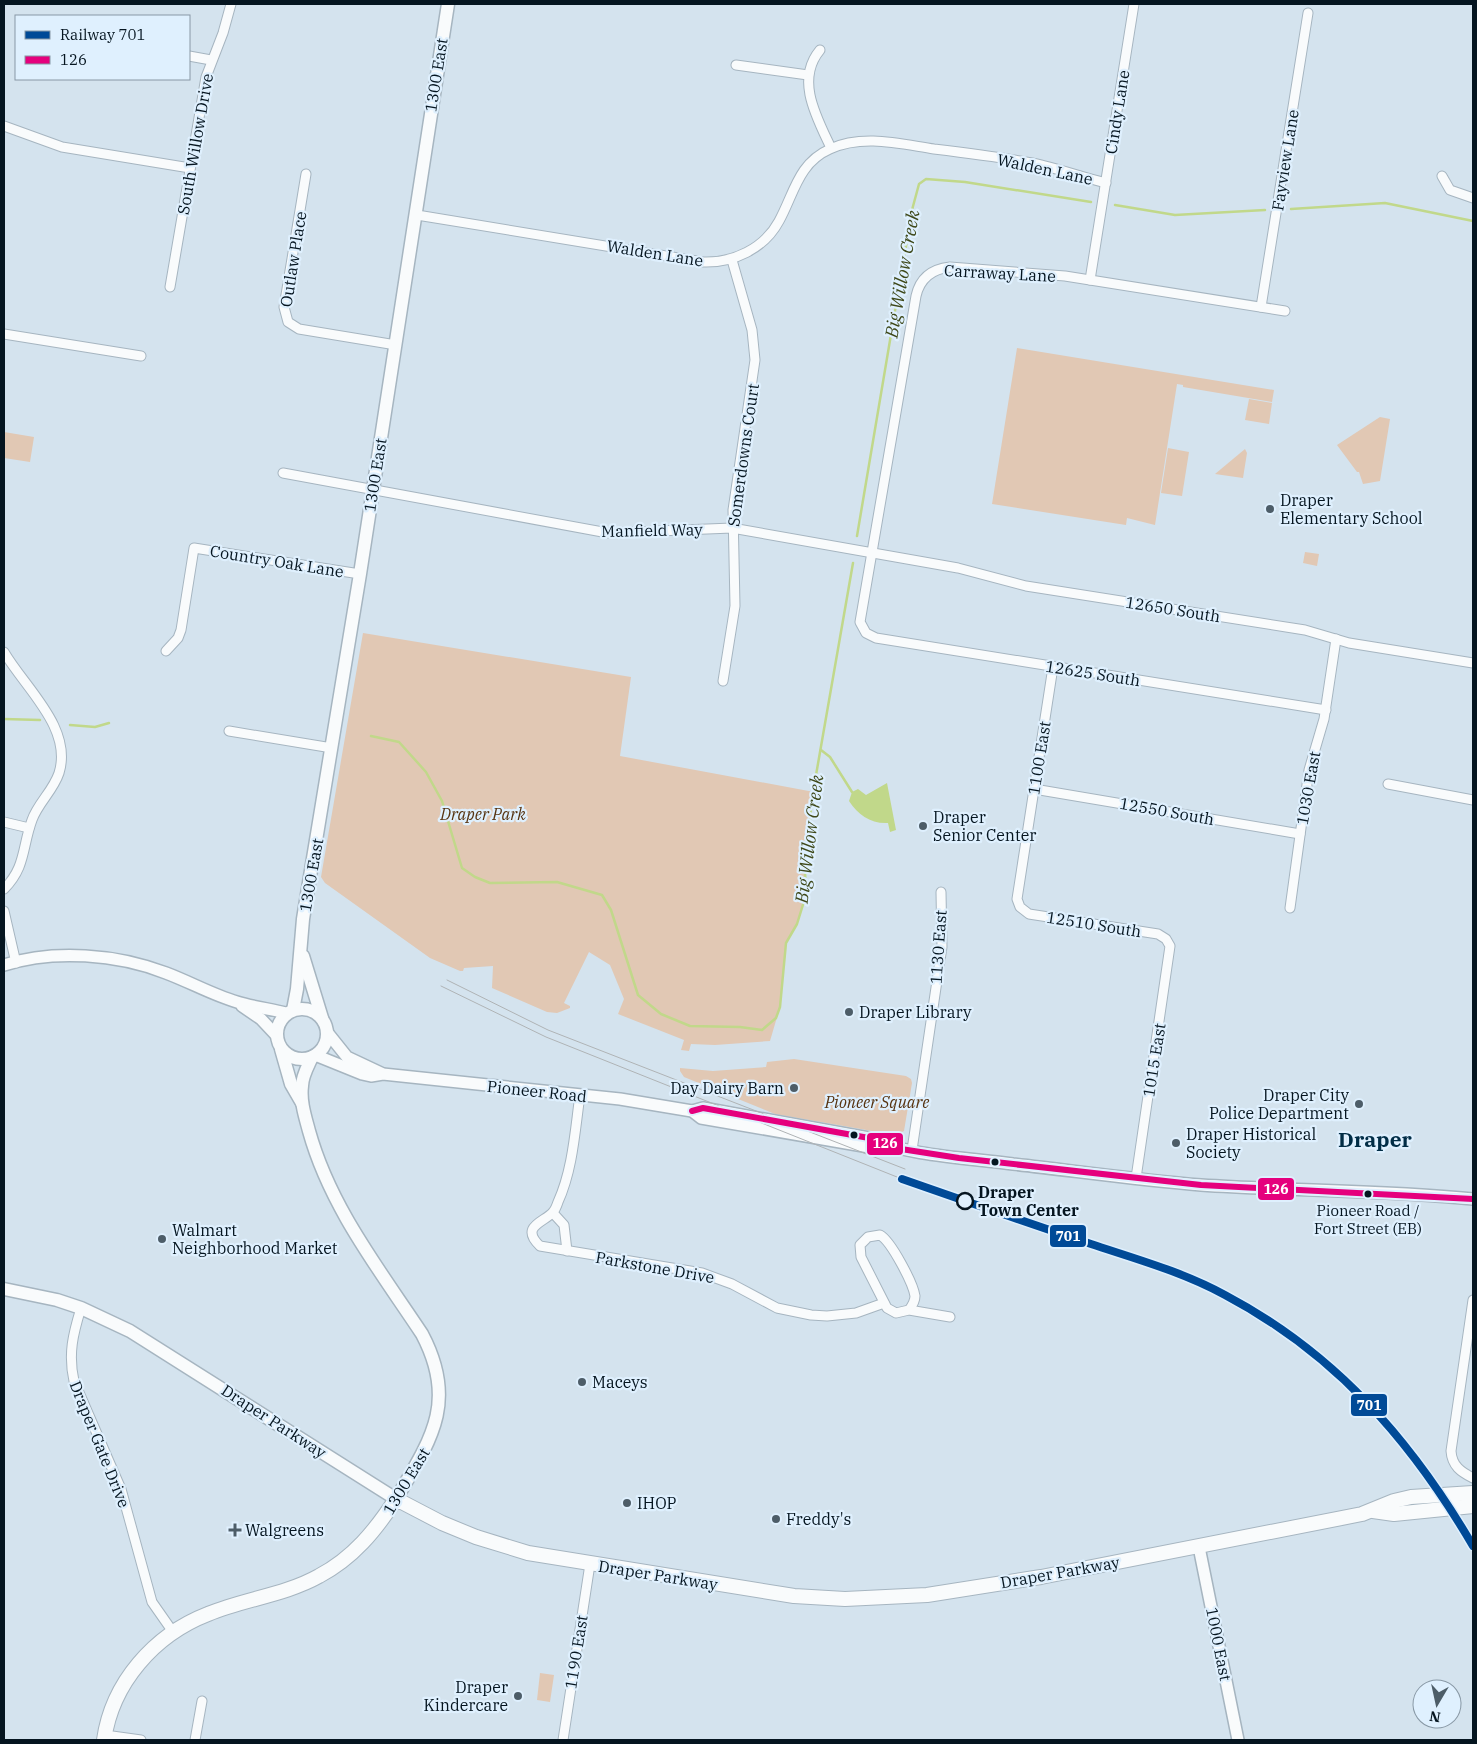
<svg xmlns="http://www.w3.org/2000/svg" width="1477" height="1744" font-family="'IBM Plex Serif',serif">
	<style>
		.green { fill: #e1c8b4 }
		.water { fill: #c1d88a }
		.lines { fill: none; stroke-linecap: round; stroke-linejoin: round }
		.stream { stroke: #c1d88a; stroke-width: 2.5 }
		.minor-casing { stroke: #a6b5c0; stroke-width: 11 }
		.tertiary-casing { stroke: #a6b5c0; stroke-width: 14 }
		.secondary-casing { stroke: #a6b5c0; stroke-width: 15 }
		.primary-casing { stroke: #a6b5c0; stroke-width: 16 }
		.minor { stroke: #f9fbfc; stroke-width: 9 }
		.tertiary { stroke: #f9fbfc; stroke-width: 11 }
		.secondary { stroke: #f9fbfc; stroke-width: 12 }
		.primary { stroke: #f9fbfc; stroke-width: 14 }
		.tram { stroke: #afb3b5; stroke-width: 1 }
		.bus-1-casing { stroke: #dff0fe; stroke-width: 10 }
		.bus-1 { stroke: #e5007d; stroke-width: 6 }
		.rail-1-casing { stroke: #dff0fe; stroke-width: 11 }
		.rail-1 { stroke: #004a97; stroke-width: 8 }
		.poi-dot { fill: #4d5d68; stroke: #dff0fe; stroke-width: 2 }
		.bus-dot { fill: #051520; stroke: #dff0fe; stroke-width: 2 }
		.stop-dot { fill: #dff0fe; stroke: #051520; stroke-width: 2.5 }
		.labels { text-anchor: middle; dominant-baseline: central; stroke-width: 4.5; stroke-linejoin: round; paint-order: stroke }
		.bus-label { font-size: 15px; fill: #051520; stroke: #dff0fe }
		.street-label { font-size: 16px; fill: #051520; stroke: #dff0fe }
		.poi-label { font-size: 16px; fill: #051520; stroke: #dff0fe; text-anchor: start }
		.park-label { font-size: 16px; font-style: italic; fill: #573310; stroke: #dff0fe }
		.stop-label { font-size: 16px; font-weight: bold; fill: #051520; stroke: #dff0fe; text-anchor: start }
		.water-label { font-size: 18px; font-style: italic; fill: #3e4819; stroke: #dff0fe }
		.district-label { font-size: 21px; font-weight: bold; fill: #012d46; stroke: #dff0fe }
		.line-badge { stroke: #dff0fe; stroke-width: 2 }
		.badge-label { font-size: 14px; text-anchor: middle; font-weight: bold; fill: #fff }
	</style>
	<rect width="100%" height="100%" fill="#d4e3ee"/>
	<g class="green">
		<path d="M 1017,348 L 1274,390 L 1272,402 L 1183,387 L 1183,385 L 1177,384 L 1155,525 L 1127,518 L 1126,525 L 992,504 Z"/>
		<path d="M 1249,399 L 1272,403 L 1269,424 L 1245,420 Z"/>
		<path d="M 1380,417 L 1390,419 L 1380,481 L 1363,484 L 1359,472 L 1357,472 L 1337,445 Z"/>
		<path d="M 4,432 L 34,437 L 30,462 L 4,458 Z"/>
		<path d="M 1168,448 L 1189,452 L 1182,496 L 1161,493 Z"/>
		<path d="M 1245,449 L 1247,453 L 1243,478 L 1215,474 Z"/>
		<path d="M 1305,552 L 1319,554 L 1317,566 L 1303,563 Z"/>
		<path d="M 363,633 L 631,677 L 620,756 L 814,792 L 805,871 L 806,895 L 797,924 L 786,943 L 780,1007 L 770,1041 L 715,1045 L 691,1044 L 689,1051 L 681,1050 L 684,1040 L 618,1014 L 624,999 L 610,965 L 589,952 L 564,1003 L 570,1006 L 570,1008 L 557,1013 L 547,1012 L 492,988 L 493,966 L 464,968 L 463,971 L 460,971 L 430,958 L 325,883 L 321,877 Z"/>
		<path d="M 794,1059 L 906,1076 L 911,1079 L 912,1083 L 904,1131 L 895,1135 L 775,1114 L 684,1077 L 680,1071 L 680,1068 L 713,1071 L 766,1067 L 767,1062 Z"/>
		<path d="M 540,1673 L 554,1675 L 550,1702 L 537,1700 Z"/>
	</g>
	<path class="water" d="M 887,783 L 896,830 L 890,832 L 888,823 C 871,824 858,815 849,801 L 852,792 L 858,789 L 866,795 Z"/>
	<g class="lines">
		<g class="stream">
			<path d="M 1115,205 L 1175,215 L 1265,210"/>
			<path d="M 1291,209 L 1385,203 L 1473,221"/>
			<path d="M 857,536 L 912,210 L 919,184 L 926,179 L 965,182 L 1091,202"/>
			<path d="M 4,719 L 40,720"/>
			<path d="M 70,725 L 95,727 L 109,723"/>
			<path d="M 371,736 L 399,742 L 426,772 L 442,801 L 462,868 L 475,877 L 490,883 L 557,882 L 602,895 L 611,910 L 638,995 L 661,1014 L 690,1026 L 740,1027 L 762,1030 L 776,1018 L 780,1007 L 786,943 L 797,924 L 806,895 L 805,871 L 812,798 L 853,563"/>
			<path d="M 821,750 L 830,757 L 852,792"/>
		</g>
		<defs>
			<g id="minor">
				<path d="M 820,50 C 795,80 817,118 831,148"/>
				<path d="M 189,56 L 211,60"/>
				<path d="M 736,65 L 808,75"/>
				<path d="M 4,126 L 62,147 L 190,168"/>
				<path d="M 306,174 L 284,307 L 288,322 L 299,329 L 396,345"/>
				<path d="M 1442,176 L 1450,190 L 1473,198"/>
				<path d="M 417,215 L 703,262 C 733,263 764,249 779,221 C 794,194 798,163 830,149 C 863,134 900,144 934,149 C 967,153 1000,157 1032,163 C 1057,168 1081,177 1106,183"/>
				<path d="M 1090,280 L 1134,4"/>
				<path d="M 170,287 L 206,77 L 223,33 L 231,4"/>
				<path d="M 1261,307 L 1308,13"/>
				<path d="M 1285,311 L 1065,276 L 950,267 C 932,269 920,278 916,296 L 860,622 L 866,633 L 876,638 L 1326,710"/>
				<path d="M 4,334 L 141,356"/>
				<path d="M 283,473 L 608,533 L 732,528 L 958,568 L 1026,586 L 1305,630 L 1349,643 L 1473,663"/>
				<path d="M 166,651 L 178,638 L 181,630 L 194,548 L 360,574"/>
				<path d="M 4,652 C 25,688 73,728 59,773 C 53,791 38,803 32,820 C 22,847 26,867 4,889"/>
				<path d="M 1053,667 L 1017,899 L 1020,907 L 1029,914 L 1158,934 L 1166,939 L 1170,946 L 1136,1178"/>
				<path d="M 723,681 L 735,606 L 733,510 L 755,360 L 752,330 L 732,260"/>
				<path d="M 229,731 L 332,748"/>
				<path d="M 1388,784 L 1473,800"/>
				<path d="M 1034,789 L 1300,834"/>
				<path d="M 4,822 L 29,828"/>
				<path d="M 1290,908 L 1309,770 L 1324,719 L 1336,639"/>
				<path d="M 4,911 L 16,963"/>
				<path d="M 580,1095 C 575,1130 573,1169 558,1202 C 557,1205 555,1210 553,1212 C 545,1222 519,1226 540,1246 L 702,1273 L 732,1284 L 777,1308 L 811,1315 L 827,1316 L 856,1313 L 884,1303"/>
				<path d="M 912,1150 L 942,947 L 941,892"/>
				<path d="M 553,1213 L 564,1225 L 567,1251"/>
				<path d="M 1473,1300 L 1451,1451 C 1452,1466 1461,1472 1473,1478"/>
				<path d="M 81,1308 C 73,1334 68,1354 74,1381 L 121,1489 L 152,1602 L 173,1632"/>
				<path d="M 909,1310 C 912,1306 915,1302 915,1296 C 913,1283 891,1241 880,1235 L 868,1237 L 860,1245 L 861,1257 L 887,1308 L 896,1313 L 909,1310 L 950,1317"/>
				<path d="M 105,1735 L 141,1740"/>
				<path d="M 195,1740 L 202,1701"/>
				<path d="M 563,1740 L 590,1564"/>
			</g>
			<g id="tertiary">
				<path d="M 4,965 C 54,949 117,954 166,973 C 190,982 213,995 237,1002 C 253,1007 270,1009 286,1013"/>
				<path d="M 242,1006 L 261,1019 L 276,1035"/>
				<path d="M 327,1032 L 347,1057 L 381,1073"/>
				<path d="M 315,1055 L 362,1074 L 371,1076 L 383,1074 L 620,1099 L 692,1111 L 701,1118 L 869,1147 L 884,1145"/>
				<path d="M 692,1111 L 703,1108 L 869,1138 C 907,1156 970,1158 1013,1164 C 1076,1171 1139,1180 1201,1185 C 1292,1191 1383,1190 1473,1199"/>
				<path d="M 1199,1547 L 1238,1740"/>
			</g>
			<g id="secondary">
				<path d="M 303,956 L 322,1018"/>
				<circle cx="302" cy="1034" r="25"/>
				<path d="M 293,1010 L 297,989 L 303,919 L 360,574 L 448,4"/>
				<path d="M 281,1049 L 291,1084 L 302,1103"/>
				<path d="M 4,1289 L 57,1300 L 81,1308 L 130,1331 L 396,1499 C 431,1440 458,1402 422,1334 C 379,1269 330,1207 309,1131 C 305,1116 300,1101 302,1086 C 302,1076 308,1066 312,1057"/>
			</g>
			<g id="primary">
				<path d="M 1373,1511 L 1394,1514 L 1473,1506"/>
				<path d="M 104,1740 C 112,1683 154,1635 208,1614 C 244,1599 285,1595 319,1576 C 353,1558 375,1531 396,1499 L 442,1523 L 476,1537 L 528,1553 L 794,1596 L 845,1599 L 927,1595 L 1041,1577 L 1362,1514 L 1394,1501 L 1411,1497 L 1473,1493"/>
			</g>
		</defs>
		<use href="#minor" class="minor-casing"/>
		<use href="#tertiary" class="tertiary-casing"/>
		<use href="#secondary" class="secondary-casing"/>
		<use href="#primary" class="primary-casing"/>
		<use href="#minor" class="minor"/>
		<use href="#tertiary" class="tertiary"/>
		<use href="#secondary" class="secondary"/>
		<use href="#primary" class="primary"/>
		<g class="tram">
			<path d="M 447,980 L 548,1030 L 905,1169"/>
			<path d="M 441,986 L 546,1037 L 902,1179"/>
		</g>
		<defs>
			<path id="bus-1" d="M 692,1111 L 703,1108 L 869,1138 L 901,1149 L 959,1158 L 1201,1185 L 1473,1199"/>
		</defs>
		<use href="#bus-1" class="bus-1-casing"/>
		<use href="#bus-1" class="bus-1"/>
		<defs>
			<path id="rail-1" d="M 902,1179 C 965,1201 1028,1223 1091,1244 C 1136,1259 1183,1272 1225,1295 C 1335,1353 1411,1440 1473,1546"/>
		</defs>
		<use href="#rail-1" class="rail-1-casing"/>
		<use href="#rail-1" class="rail-1"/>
	</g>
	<g class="poi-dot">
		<circle cx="1270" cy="509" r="5"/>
		<circle cx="923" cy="826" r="5"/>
		<circle cx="849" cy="1012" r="5"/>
		<circle cx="794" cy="1088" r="5"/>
		<circle cx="1359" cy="1104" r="5"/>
		<circle cx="1176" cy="1143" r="5"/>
		<circle cx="162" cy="1239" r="5"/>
		<circle cx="582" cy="1382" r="5"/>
		<circle cx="627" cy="1503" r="5"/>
		<circle cx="776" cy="1519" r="5"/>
		<path d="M232.5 1522.5h5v5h5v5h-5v5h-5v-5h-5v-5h5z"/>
		<circle cx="518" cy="1696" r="5"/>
	</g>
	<g class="bus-dot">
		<circle cx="854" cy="1135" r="4.5"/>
		<circle cx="995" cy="1162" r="4.5"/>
		<circle cx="1368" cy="1194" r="4.5"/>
	</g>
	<circle class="stop-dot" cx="965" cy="1201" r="8"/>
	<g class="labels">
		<g class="bus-label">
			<text x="1368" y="1210">Pioneer Road /<tspan x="1368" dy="18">Fort Street (EB)</tspan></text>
		</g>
		<g class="street-label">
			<text transform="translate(436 75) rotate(-81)">1300 East</text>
			<text transform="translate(1117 112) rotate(-81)">Cindy Lane</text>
			<text transform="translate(195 144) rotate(-80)">South Willow Drive</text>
			<text transform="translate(1285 160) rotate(-81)">Fayview Lane</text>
			<text transform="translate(1045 169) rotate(12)">Walden Lane</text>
			<text transform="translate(655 253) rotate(9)">Walden Lane</text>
			<text transform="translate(293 259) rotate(-81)">Outlaw Place</text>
			<text transform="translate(1000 273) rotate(3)">Carraway Lane</text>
			<text transform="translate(743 455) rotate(-82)">Somerdowns Court</text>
			<text transform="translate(375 475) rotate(-81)">1300 East</text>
			<text transform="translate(652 530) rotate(-1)">Manfield Way</text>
			<text transform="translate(277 561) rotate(9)">Country Oak Lane</text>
			<text transform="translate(1173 609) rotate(9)">12650 South</text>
			<text transform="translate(1093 673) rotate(9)">12625 South</text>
			<text transform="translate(1039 758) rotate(-81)">1100 East</text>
			<text transform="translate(1308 788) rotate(-80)">1030 East</text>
			<text transform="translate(1167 811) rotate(10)">12550 South</text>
			<text transform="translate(311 875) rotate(-80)">1300 East</text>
			<text transform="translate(1094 924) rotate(9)">12510 South</text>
			<text transform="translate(938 947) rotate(-86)">1130 East</text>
			<text transform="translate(1154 1060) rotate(-81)">1015 East</text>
			<text transform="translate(537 1091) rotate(6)">Pioneer Road</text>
			<text transform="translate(655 1267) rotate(10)">Parkstone Drive</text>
			<text transform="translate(274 1421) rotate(33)">Draper Parkway</text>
			<text transform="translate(100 1444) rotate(68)">Draper Gate Drive</text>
			<text transform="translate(406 1481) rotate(-59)">1300 East</text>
			<text transform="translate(1060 1572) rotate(-10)">Draper Parkway</text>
			<text transform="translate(658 1575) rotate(9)">Draper Parkway</text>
			<text transform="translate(1219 1644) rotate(79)">1000 East</text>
			<text transform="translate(576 1652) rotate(-81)">1190 East</text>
		</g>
		<g class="poi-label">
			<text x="1280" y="500">Draper<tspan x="1280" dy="18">Elementary School</tspan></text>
			<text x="933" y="817">Draper<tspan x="933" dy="18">Senior Center</tspan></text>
			<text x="859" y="1012">Draper Library</text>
			<text x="784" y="1088" text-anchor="end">Day Dairy Barn</text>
			<text x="1349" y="1095" text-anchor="end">Draper City<tspan x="1349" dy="18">Police Department</tspan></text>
			<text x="1186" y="1134">Draper Historical<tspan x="1186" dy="18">Society</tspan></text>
			<text x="172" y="1230">Walmart<tspan x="172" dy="18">Neighborhood Market</tspan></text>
			<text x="592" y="1382">Maceys</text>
			<text x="637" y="1503">IHOP</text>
			<text x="786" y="1519">Freddy's</text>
			<text x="245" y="1530">Walgreens</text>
			<text x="508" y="1687" text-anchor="end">Draper<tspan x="508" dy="18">Kindercare</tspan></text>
		</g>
		<g class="park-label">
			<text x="483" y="814">Draper Park</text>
			<text x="877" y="1102">Pioneer Square</text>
		</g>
		<g class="stop-label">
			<text x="978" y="1192">Draper<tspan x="978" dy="18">Town Center</tspan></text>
		</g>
		<g class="water-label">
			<text transform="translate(902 274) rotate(-80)">Big Willow Creek</text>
			<text transform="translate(809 839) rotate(-83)">Big Willow Creek</text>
		</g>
		<g class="district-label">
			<text x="1375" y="1139">Draper</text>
		</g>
	</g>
	<g class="line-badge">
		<rect x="866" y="1132" width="38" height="24" rx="5" fill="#e5007d"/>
		<rect x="1257" y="1177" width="38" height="24" rx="5" fill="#e5007d"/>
		<rect x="1049" y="1224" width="38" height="24" rx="5" fill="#004a97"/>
		<rect x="1350" y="1393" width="38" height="24" rx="5" fill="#004a97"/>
	</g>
	<g class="badge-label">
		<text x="885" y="1148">126</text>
		<text x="1276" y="1194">126</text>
		<text x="1068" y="1241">701</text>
		<text x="1369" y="1410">701</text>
	</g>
	<rect width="1477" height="1744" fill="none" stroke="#051520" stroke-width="10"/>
	<rect x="15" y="15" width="175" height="65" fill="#dff0fe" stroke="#8898a5"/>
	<rect x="25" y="31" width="25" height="8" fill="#004a97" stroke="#8898a5"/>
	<text x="60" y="40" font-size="15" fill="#051520">Railway 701</text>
	<rect x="25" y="56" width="25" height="8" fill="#e5007d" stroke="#8898a5"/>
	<text x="60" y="65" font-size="15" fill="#051520">126</text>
	<g transform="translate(1437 1704) rotate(189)"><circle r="24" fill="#dff0fe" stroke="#8898a5"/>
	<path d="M0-4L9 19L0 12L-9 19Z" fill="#4d5d68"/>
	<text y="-8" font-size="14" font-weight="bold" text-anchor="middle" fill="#051520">N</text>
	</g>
</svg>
